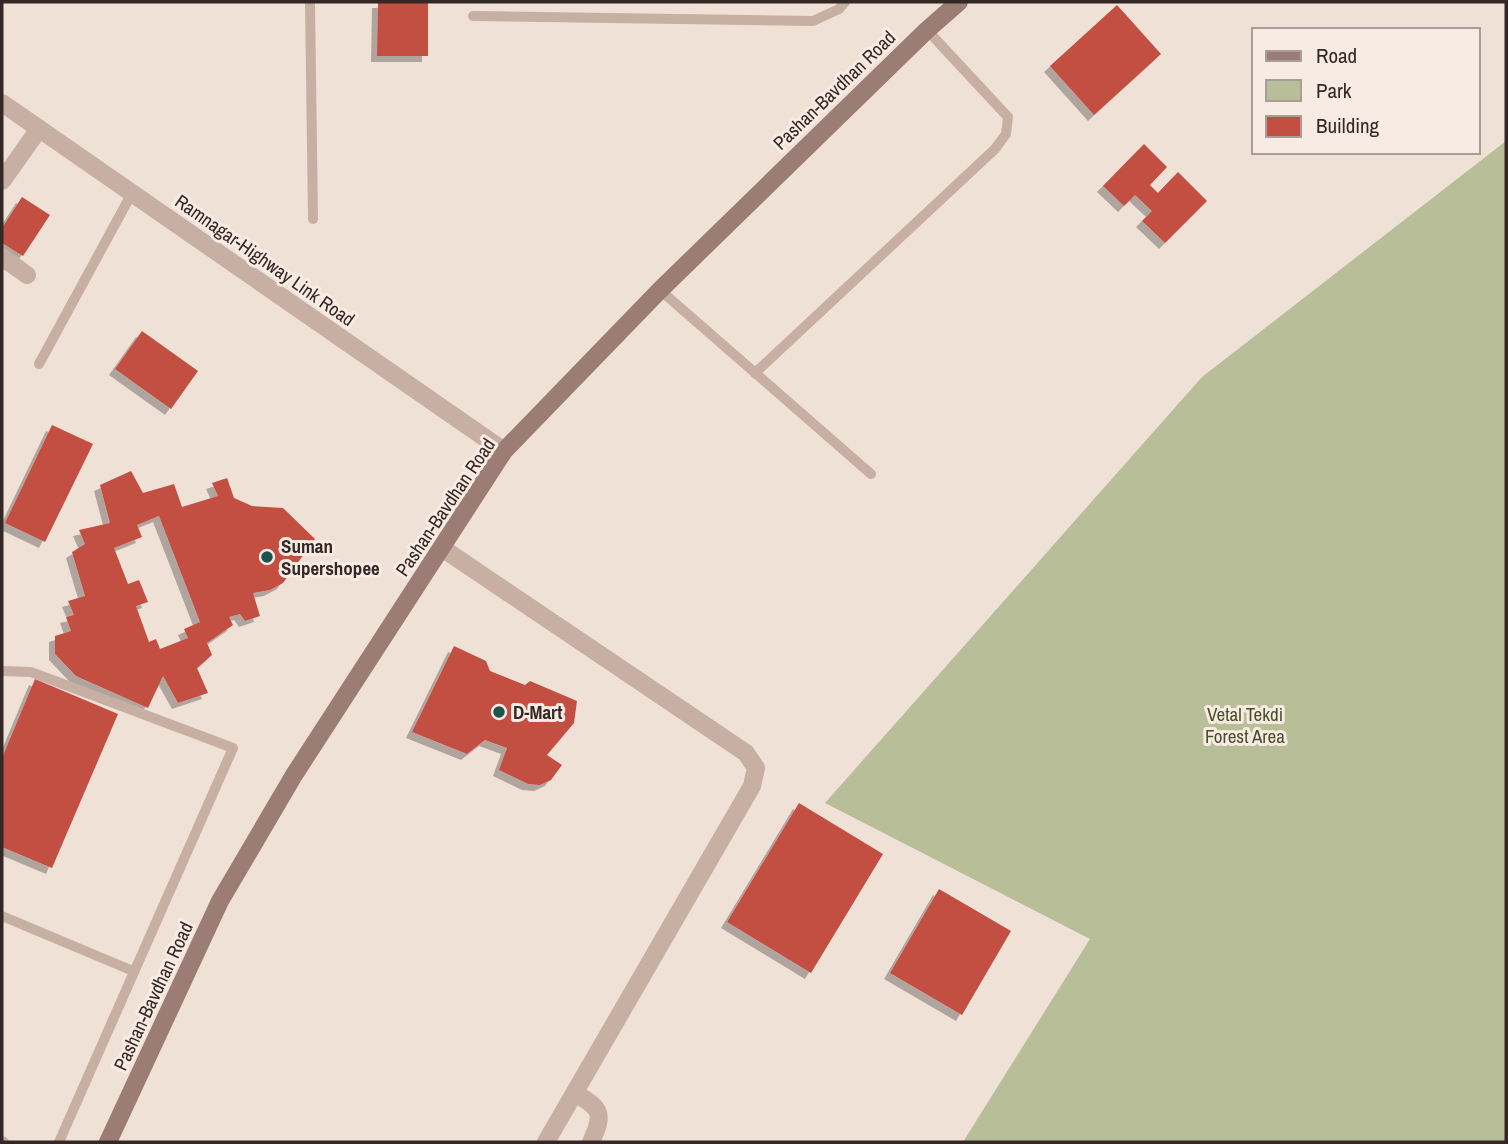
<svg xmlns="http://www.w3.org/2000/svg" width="1508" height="1144" font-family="'Archivo Narrow',sans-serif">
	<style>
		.green { fill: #b7be98 }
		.building { fill: #c34f42; fill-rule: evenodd; filter: url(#shadow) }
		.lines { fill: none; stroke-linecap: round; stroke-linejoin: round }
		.lane { stroke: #c7afa4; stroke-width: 10 }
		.street { stroke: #c7afa4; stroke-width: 18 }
		.secondary { stroke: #9b7d75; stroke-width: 18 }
		.poi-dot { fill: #1c534e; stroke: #f8ebe3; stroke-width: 2.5 }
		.labels { text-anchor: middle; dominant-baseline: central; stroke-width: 6; stroke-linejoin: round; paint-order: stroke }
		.street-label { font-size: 19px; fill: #332825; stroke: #f8ebe3 }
		.poi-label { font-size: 19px; font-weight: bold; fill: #332825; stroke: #f8ebe3; text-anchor: start }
		.park-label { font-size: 19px; fill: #48502a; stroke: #f8ebe3 }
	</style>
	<defs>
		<filter id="shadow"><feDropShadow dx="-6" dy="6" stdDeviation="0" flood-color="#0004"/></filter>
	</defs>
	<rect width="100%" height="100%" fill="#f0e1d7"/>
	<path class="green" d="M 1506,141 L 1506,1142 L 963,1142 L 1090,939 L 825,803 L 1202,377 Z"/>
	<g class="building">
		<path d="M 378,2 L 428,2 L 428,56 L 377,56 Z"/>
		<path d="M 1117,5 L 1161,54 L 1094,115 L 1050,66 Z"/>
		<path d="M 1144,144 L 1167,167 L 1150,185 L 1158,193 L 1178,172 L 1207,201 L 1165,243 L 1142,221 L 1152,211 L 1135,195 L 1124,206 L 1103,186 Z"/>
		<path d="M 22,197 L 50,215 L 23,256 L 2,243 L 2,228 Z"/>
		<path d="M 142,331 L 198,371 L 171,409 L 115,369 Z"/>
		<path d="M 52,425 L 93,444 L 45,542 L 5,523 Z"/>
		<path d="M 131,471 L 143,493 L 174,484 L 182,507 L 218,496 L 212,483 L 227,478 L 234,498 L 252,506 L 283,508 L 315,539 L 283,583 L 270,590 L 253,593 L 260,616 L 245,621 L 240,614 L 229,617 L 233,625 L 207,643 L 212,655 L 197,668 L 208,693 L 178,703 L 163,676 L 148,708 L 76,676 L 55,654 L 55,636 L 71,631 L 66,617 L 74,615 L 68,601 L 85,596 L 72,552 L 85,544 L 79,530 L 110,523 L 100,485 ZM 159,516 L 200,622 L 184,629 L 188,638 L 160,649 L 156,639 L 149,642 L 136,606 L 148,602 L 139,580 L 128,584 L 114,548 L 142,537 L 137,525 Z"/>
		<path d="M 454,646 L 486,661 L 490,671 L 525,685 L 530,681 L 577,701 L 574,723 L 547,755 L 562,765 L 551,780 L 540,785 L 528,784 L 499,770 L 507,748 L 485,740 L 467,754 L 412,732 Z"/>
		<path d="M 35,679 L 118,714 L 52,868 L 2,847 L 2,758 Z"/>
		<path d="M 799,803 L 883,854 L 811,973 L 727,922 Z"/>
		<path d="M 939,889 L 1011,931 L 962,1015 L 890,973 Z"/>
	</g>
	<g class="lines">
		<g class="lane">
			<path d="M 310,2 L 313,219"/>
			<path d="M 473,16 L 813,21 L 839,9 L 845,2"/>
			<path d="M 660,290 L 871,474"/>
			<path d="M 39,364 L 132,193"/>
			<path d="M 755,373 L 995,149 L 1006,134 L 1008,117 L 927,30"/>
			<path d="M 2,671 L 31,672 L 233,748 L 59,1142"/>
			<path d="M 2,916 L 133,971"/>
			<path d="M 2,1141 L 4,1142"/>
		</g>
		<g class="street">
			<path d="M 2,103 L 504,451"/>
			<path d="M 2,181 L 39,129"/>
			<path d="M 2,257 L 27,275"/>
			<path d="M 442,548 L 746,753 L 756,768 L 752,786 L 546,1142"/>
			<path d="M 575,1093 C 602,1109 604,1114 591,1142"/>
		</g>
		<path class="secondary" d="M 108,1142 L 220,901 L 294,775 L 504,451 L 660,290 L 927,30 L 959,2"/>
	</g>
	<g class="poi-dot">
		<circle cx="267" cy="557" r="7"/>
		<circle cx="499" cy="712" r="7"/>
	</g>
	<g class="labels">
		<g class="street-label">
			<text transform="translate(834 90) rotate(-44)">Pashan-Bavdhan Road</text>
			<text transform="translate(265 260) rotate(35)">Ramnagar-Highway Link Road</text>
			<text transform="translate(445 507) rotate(-56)">Pashan-Bavdhan Road</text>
			<text transform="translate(153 996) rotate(-65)">Pashan-Bavdhan Road</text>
		</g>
		<g class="poi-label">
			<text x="281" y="546">Suman<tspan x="281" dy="22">Supershopee</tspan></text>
			<text x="513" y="712">D-Mart</text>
		</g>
		<g class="park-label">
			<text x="1245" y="714">Vetal Tekdi<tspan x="1245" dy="22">Forest Area</tspan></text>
		</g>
	</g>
	<rect width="1508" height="1144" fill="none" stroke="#332825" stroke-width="7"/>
	<rect x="1252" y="28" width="228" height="126" fill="#f8ebe3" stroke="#a99d97" stroke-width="2"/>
	<rect x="1266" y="51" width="35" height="10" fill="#9b7d75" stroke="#a99d97" stroke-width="2"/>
	<text x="1316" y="63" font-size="21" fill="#332825">Road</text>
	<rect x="1266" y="80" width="35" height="21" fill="#b7be98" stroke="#a99d97" stroke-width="2"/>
	<text x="1316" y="98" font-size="21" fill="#332825">Park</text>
	<rect x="1266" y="116" width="35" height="21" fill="#c34f42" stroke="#a99d97" stroke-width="2"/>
	<text x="1316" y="133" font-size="21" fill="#332825">Building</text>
</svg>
